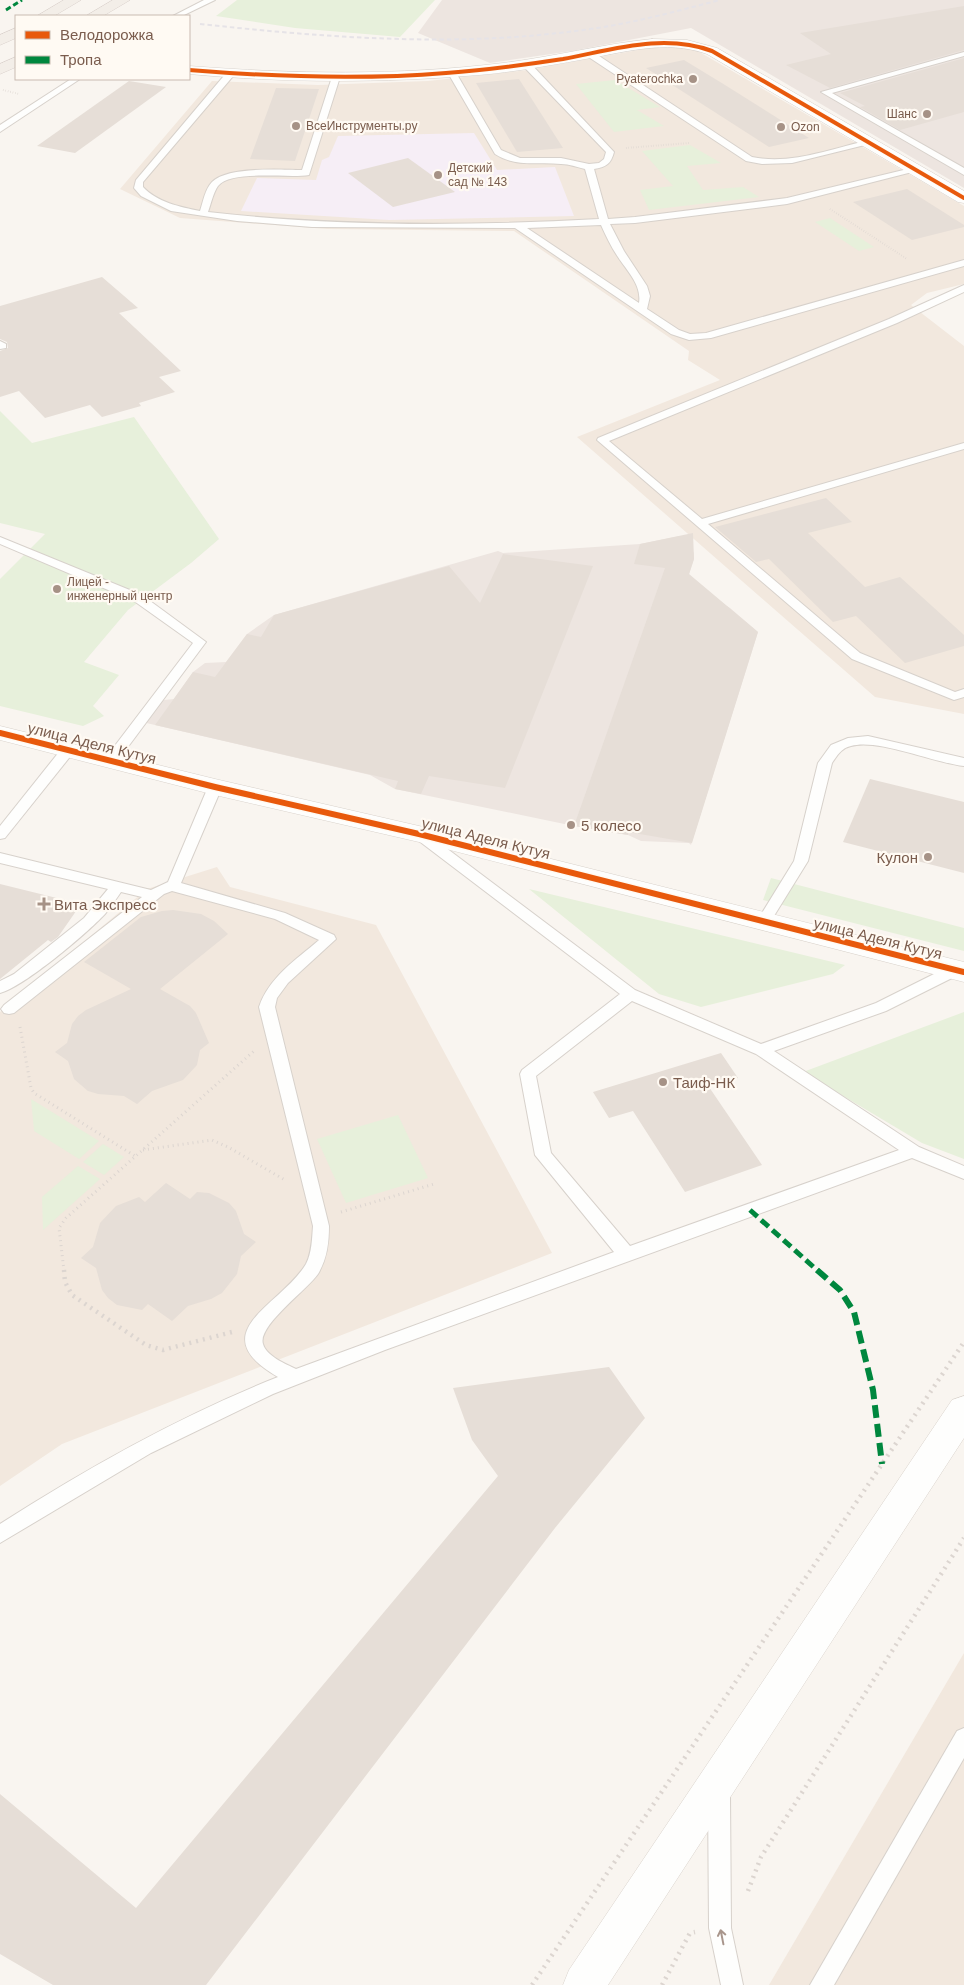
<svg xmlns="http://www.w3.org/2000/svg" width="964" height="1985" font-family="Helvetica,sans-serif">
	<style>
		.residential { fill: #f2e8de }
		.industrial { fill: #ede5e0 }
		.education { fill: #f6eef6 }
		.green { fill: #e7f0db }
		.building { fill: #e6ded7 }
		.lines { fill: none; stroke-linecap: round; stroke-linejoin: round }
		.lane-casing { stroke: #d7d1cb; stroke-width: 2 }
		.street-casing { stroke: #d7d1cb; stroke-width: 1 }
		.secondary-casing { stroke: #d9d2cb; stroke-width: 1 }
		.primary-casing { stroke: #dad1cc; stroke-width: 1 }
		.path-far2 { stroke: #dcd5d0; stroke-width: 2; stroke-dasharray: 0.5 2; stroke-linecap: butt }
		.path-far1 { stroke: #dcd5d0; stroke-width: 3; stroke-dasharray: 1 4; stroke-linecap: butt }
		.path { stroke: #dcd5d0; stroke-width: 4.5; stroke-dasharray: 2 5; stroke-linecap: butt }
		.lane { fill: #fefefd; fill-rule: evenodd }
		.street { fill: #fefefd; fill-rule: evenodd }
		.secondary { fill: #fefefd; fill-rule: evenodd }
		.primary { fill: #f3eee8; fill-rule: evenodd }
		.rail { stroke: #e6e3e7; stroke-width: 2; stroke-dasharray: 4.5 3; stroke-linecap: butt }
		.quiet-far2 { stroke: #00873e; stroke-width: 3; stroke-dasharray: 5.5 3; stroke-linecap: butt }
		.quiet-far1 { stroke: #00873e; stroke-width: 5; stroke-dasharray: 10 5; stroke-linecap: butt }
		.quiet { stroke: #00873e; stroke-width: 6; stroke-dasharray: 13 6; stroke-linecap: butt }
		.cycleway-far1-casing { stroke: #fffaf3; stroke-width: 5.5 }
		.cycleway-casing { stroke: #fffaf3; stroke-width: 9 }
		.cycleway-far1 { stroke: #e8590c; stroke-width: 4 }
		.cycleway { stroke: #e8590c; stroke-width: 6 }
		.oneway { stroke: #a8958b }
		.poi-dot { fill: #a69286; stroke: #fffaf3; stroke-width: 2 }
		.labels { text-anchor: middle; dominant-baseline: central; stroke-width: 4.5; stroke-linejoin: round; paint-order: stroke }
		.far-poi-label { font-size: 12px; fill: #7a5c4d; stroke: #fffaf3; text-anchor: start }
		.street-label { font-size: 15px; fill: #7a5c4d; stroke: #fffaf3 }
		.poi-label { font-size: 15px; fill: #7a5c4d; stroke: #fffaf3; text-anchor: start }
	</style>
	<rect width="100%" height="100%" fill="#f9f5f0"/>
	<g class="residential">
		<path d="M 660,46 L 696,50 L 964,206 L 964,284 L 927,293 L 911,305 L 964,346 L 964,714 L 875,697 L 577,437 L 720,380 L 688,360 L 689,351 L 514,231 L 328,229 L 180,218 L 120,189 L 212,81 L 318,85 L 428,81 L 528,70 Z"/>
		<path d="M 217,867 L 230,887 L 376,925 L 552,1253 L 62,1444 L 0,1486 L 0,1012 L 147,889 Z"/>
		<path d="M 964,1653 L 964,1985 L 769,1985 Z"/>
	</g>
	<g class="industrial">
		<path d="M 442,0 L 964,0 L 964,188 L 691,28 L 572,51 L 490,63 L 418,33 Z"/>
		<path d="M 680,536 L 694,553 L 694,559 L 684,590 L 705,593 L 730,608 L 758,632 L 691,845 L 689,843 L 641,841 L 628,835 L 574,826 L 395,789 L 370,775 L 142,722 L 154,707 L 164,700 L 174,699 L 193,672 L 205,663 L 226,662 L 247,634 L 274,615 L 498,551 L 503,553 L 640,544 Z"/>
	</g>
	<path class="education" d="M 474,133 L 497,170 L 555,167 L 574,216 L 389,220 L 241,211 L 257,178 L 316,180 L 322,160 L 329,157 L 338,136 Z"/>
	<g class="green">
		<path d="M 237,0 L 435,0 L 400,37 L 295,28 L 216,16 Z"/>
		<path d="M 615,80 L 660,107 L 637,110 L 664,126 L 614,132 L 576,84 Z"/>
		<path d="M 690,145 L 721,163 L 687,166 L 703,190 L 743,187 L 759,197 L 649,210 L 640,190 L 673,186 L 642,151 Z"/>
		<path d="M 830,218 L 874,247 L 859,251 L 815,222 Z"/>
		<path d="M 0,411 L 32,443 L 134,417 L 219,539 L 191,563 L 128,610 L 84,662 L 119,675 L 93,706 L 104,716 L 83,726 L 0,706 L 0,579 L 45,534 L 0,523 Z"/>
		<path d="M 771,878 L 964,928 L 964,951 L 763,900 Z"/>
		<path d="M 529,889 L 845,965 L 833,974 L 701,1007 L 659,994 Z"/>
		<path d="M 964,1012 L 964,1159 L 922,1143 L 803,1072 Z"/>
		<path d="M 31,1099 L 99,1141 L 79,1159 L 34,1131 Z"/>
		<path d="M 398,1115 L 428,1178 L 346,1203 L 317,1139 Z"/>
		<path d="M 103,1144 L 124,1157 L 104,1175 L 83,1162 Z"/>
		<path d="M 78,1166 L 100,1179 L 43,1230 L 42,1197 Z"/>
	</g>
	<g class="building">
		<path d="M 964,6 L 964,50 L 830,88 L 786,65 L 831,54 L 800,33 Z"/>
		<path d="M 964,58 L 964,112 L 900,130 L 860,107 L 865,106 L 840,93 Z"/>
		<path d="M 684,60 L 725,85 L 809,138 L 769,147 L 646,68 Z"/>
		<path d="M 519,79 L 563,148 L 517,152 L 476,83 Z"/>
		<path d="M 129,81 L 166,87 L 75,153 L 37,146 Z"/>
		<path d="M 276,88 L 319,89 L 295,161 L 250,159 Z"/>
		<path d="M 408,158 L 455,192 L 393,207 L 348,173 Z"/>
		<path d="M 907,189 L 964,225 L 964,227 L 912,240 L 853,202 Z"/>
		<path d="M 102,277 L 138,308 L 119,313 L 181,371 L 159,377 L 175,392 L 139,403 L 141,406 L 102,417 L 90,405 L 45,418 L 19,391 L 0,397 L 0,351 L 8,348 L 7,342 L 0,339 L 0,306 Z"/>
		<path d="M 826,498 L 852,522 L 808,533 L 865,587 L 900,577 L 964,635 L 964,646 L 905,663 L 856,616 L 833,622 L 769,559 L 756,562 L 715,527 Z"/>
		<path d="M 693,533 L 694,559 L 689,574 L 758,632 L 692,843 L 628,832 L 628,835 L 574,826 L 665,568 L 634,564 L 640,544 Z"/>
		<path d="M 503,554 L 593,566 L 505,788 L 429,776 L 421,794 L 395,789 L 398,781 L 155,725 L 193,672 L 215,677 L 247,634 L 261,637 L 274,615 L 449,566 L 480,603 Z"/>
		<path d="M 870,779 L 964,802 L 964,873 L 843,842 Z"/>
		<path d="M 0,884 L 81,904 L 58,937 L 51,942 L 48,940 L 0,979 Z"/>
		<path d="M 173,910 L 201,914 L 214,921 L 228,934 L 160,989 L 190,1006 L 196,1013 L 209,1043 L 200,1050 L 197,1065 L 183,1080 L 152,1091 L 137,1104 L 124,1096 L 98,1094 L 88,1091 L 74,1079 L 68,1061 L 55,1052 L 67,1043 L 72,1024 L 78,1016 L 86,1010 L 131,989 L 84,962 L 141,917 L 162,911 Z"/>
		<path d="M 721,1053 L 738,1078 L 709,1087 L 762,1165 L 685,1192 L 633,1111 L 609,1118 L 593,1092 Z"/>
		<path d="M 166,1183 L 190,1199 L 197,1192 L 209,1193 L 229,1203 L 236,1211 L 244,1234 L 256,1242 L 241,1256 L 237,1274 L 222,1293 L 211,1299 L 188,1306 L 172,1321 L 148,1304 L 142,1310 L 117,1305 L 108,1298 L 102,1290 L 96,1268 L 81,1258 L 93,1247 L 100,1223 L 116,1206 L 139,1197 L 145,1202 Z"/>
		<path d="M 609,1367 L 645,1418 L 555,1528 L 206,1985 L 53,1985 L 0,1954 L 0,1794 L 136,1908 L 498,1476 L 472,1440 L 453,1388 Z"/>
	</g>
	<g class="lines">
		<defs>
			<g id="lane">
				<path d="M 204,0 L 215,0 L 182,16 L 173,16 Z"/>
				<path d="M 587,52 L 593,52 L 752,157 C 791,165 831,149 869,140 L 873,143 L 792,163 L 762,164 L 746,161 L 587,56 Z"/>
				<path d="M 964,52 L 964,56 L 832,93 L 964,168 L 964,175 L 821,92 Z"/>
				<path d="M 524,63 L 530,63 L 614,152 C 611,164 606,167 594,169 L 608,219 L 635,217 L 787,198 L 916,167 L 920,170 L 787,204 L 635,223 L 610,224 L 624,251 L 647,286 L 650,296 L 647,309 L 679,330 L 690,334 L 706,333 L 964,260 L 964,266 L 711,338 L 689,340 L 671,334 L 515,228 L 312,227 L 237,221 L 171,211 L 141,196 L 134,188 L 136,180 L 228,71 L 231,71 L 235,73 L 234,75 L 143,182 L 143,187 C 157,202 180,207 200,211 C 203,202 205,189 212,182 C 228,166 280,170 302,170 L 332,77 L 336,75 L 340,77 L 309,175 C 289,179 231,169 218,186 C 213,193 211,204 208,212 C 338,227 469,226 599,219 L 585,169 C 577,167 569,164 561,164 C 538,161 516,168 495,154 L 448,73 L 455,71 L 501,150 L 520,158 L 561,158 L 589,164 L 599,163 L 604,159 L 606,152 L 524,67 ZM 601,225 C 606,236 611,247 618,257 C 627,271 642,285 639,303 L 527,228 Z"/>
				<path d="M 71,79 L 80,79 L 0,132 L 0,125 Z"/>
				<path d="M 964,285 L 964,292 L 897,323 L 609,441 L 702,519 L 964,443 L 964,449 L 708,524 L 860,653 L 955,692 L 964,689 L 964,697 L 954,700 L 852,659 L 597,440 L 598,438 L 889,319 Z"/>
				<path d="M 0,341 L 6,344 L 6,348 L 0,349 Z"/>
				<path d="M 0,537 L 142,595 L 206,642 L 116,763 L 111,764 L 104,760 L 193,643 L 134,601 L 0,544 Z"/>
				<path d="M 868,736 L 964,758 L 964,766 C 935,763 877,738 851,746 C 841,748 837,756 832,763 L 808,861 L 769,924 L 759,924 L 757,921 L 794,861 L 818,763 L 831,745 L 848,738 Z"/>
				<path d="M 68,746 L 73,747 L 75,750 L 73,753 L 5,838 L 0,839 L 0,826 L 63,747 Z"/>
				<path d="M 215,783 L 222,787 L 181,883 L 285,913 L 334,935 L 336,939 L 288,983 L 277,998 L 275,1007 L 329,1226 C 329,1243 327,1259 318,1274 C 307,1290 257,1326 263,1344 C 266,1356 286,1364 296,1369 L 614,1252 L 535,1155 L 520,1074 L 522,1070 L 620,994 L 415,838 L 413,835 L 415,832 L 425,832 L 635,990 L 761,1044 L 876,1003 L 950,966 L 955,965 L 960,966 L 962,970 L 960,974 L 886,1011 L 774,1051 L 919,1147 L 964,1166 L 964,1179 L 912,1158 L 385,1350 L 273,1394 L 151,1453 L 0,1543 L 0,1524 C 89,1467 180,1416 278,1377 C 200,1332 282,1305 306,1264 C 312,1253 312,1238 313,1226 L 259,1007 C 269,977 296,960 319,940 L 275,919 L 172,891 L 164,894 L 14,1013 L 9,1014 L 4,1013 L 1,1009 L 4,1005 L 142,897 L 121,892 C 116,899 111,907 105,914 C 86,934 25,986 0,993 L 0,981 L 14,974 L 84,918 L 108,889 L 0,863 L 0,853 L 151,890 L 168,882 L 208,787 ZM 632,1001 L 756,1054 L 899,1150 L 630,1246 L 551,1153 L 536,1076 Z"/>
				<path d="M 964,1728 L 964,1758 L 834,1985 L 810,1985 L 957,1731 Z"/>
				<path d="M 719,1785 L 726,1788 L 730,1795 L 731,1928 L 743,1985 L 721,1985 L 709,1928 L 708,1795 L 712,1788 Z"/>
			</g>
			<path id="street" d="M 652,39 L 687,40 L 717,48 L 964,191 L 964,203 L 958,202 L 707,54 C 665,39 622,53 580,60 C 547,66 513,72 479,75 C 383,83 286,83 189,74 L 189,66 C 293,74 398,76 503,63 C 553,57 602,44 652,39 Z"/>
			<g id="secondary">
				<path d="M 0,726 L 215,779 L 419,826 L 964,962 L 964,982 L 419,842 L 215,795 L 0,740 Z"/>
				<path d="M 964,1396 L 964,1438 L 608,1985 L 563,1985 L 569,1970 L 952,1400 Z"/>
			</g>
			<g id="primary">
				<path d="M 64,0 L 81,0 L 54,16 L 37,16 Z"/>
				<path d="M 113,0 L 130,0 L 103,16 L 86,16 Z"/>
				<path d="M 16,28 L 16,38 L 0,45 L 0,35 Z"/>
				<path d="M 16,57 L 16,67 L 0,74 L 0,64 Z"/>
			</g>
		</defs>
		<use href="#lane" class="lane-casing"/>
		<use href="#street" class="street-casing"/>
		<use href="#secondary" class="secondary-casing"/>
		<use href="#primary" class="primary-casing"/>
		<g class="path-far2">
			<path d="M 3,90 L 19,94"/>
			<path d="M 626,148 L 689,143"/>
			<path d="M 830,209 L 907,259"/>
		</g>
		<g class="path-far1">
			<path d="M 20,1027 L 31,1088 L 34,1093 L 135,1156"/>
			<path d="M 143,1150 L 212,1140 L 228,1147 L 285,1180"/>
			<path d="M 341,1212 L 434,1184"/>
			<path d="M 64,1271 L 59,1228 L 66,1218 L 254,1051"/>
		</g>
		<g class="path">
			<path d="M 64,1270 L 65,1282 L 72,1295 L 146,1345 L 163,1350 L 232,1332"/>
			<path d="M 748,1891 L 761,1857 L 964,1538"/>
			<path d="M 532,1985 L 964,1342"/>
			<path d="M 662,1985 L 690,1933 L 695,1932"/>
		</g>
		<use href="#lane" class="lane"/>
		<use href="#street" class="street"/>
		<use href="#secondary" class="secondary"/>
		<use href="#primary" class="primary"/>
		<path class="rail" d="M 200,24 C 330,38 461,48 590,29 C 634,23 677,11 720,0"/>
		<path class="quiet-far2" d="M 6,10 L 22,0"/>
		<path class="quiet-far1" d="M 750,1210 L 818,1271"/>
		<path class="quiet" d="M 817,1270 L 840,1290 L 854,1312 L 873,1390 L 882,1464"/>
		<defs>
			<path id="cycleway-far1" d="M 189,70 C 275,77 361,80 446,73 C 485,70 524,65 563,59 C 612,50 663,33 712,51 L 964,198"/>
			<path id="cycleway" d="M 0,733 L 215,787 L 419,834 L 964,972"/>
		</defs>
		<use href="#cycleway-far1" class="cycleway-far1-casing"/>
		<use href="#cycleway" class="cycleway-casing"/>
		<use href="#cycleway-far1" class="cycleway-far1"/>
		<use href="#cycleway" class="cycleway"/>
	</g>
	<defs><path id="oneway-shaft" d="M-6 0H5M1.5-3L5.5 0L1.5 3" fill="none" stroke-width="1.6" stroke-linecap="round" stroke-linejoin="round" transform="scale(1.25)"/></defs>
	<use class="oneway" href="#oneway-shaft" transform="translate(722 1937) rotate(-101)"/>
	<g class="poi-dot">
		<circle cx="693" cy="79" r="5"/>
		<circle cx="927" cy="114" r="5"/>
		<circle cx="296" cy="126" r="5"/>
		<circle cx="781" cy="127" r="5"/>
		<circle cx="438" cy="175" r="5"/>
		<circle cx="57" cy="589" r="5"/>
		<circle cx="571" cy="825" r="5"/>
		<circle cx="928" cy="857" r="5"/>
		<path d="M41.5 896.5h5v5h5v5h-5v5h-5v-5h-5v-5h5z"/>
		<circle cx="663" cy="1082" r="5"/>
	</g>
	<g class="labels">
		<g class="far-poi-label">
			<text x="683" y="79" text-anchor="end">Pyaterochka</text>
			<text x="917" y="114" text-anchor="end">Шанс</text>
			<text x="306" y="126">ВсеИнструменты.ру</text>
			<text x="791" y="127">Ozon</text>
			<text x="448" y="168">Детский<tspan x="448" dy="14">сад № 143</tspan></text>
			<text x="67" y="582">Лицей -<tspan x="67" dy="14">инженерный центр</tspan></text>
		</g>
		<g class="street-label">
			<text transform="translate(92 743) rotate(14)">улица Аделя Кутуя</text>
			<text transform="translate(486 838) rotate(14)">улица Аделя Кутуя</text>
			<text transform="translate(878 938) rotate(14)">улица Аделя Кутуя</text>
		</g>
		<g class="poi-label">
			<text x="581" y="825">5 колесо</text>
			<text x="918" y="857" text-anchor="end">Кулон</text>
			<text x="54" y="904">Вита Экспресс</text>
			<text x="673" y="1082">Таиф-НК</text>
		</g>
	</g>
	<rect x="15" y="15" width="175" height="65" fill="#fffaf3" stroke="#cabbb1"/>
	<rect x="25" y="31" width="25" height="8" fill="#e8590c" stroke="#cabbb1"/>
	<text x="60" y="40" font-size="15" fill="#7a5c4d">Велодорожка</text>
	<rect x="25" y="56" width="25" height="8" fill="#00873e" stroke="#cabbb1"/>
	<text x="60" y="65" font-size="15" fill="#7a5c4d">Тропа</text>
</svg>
